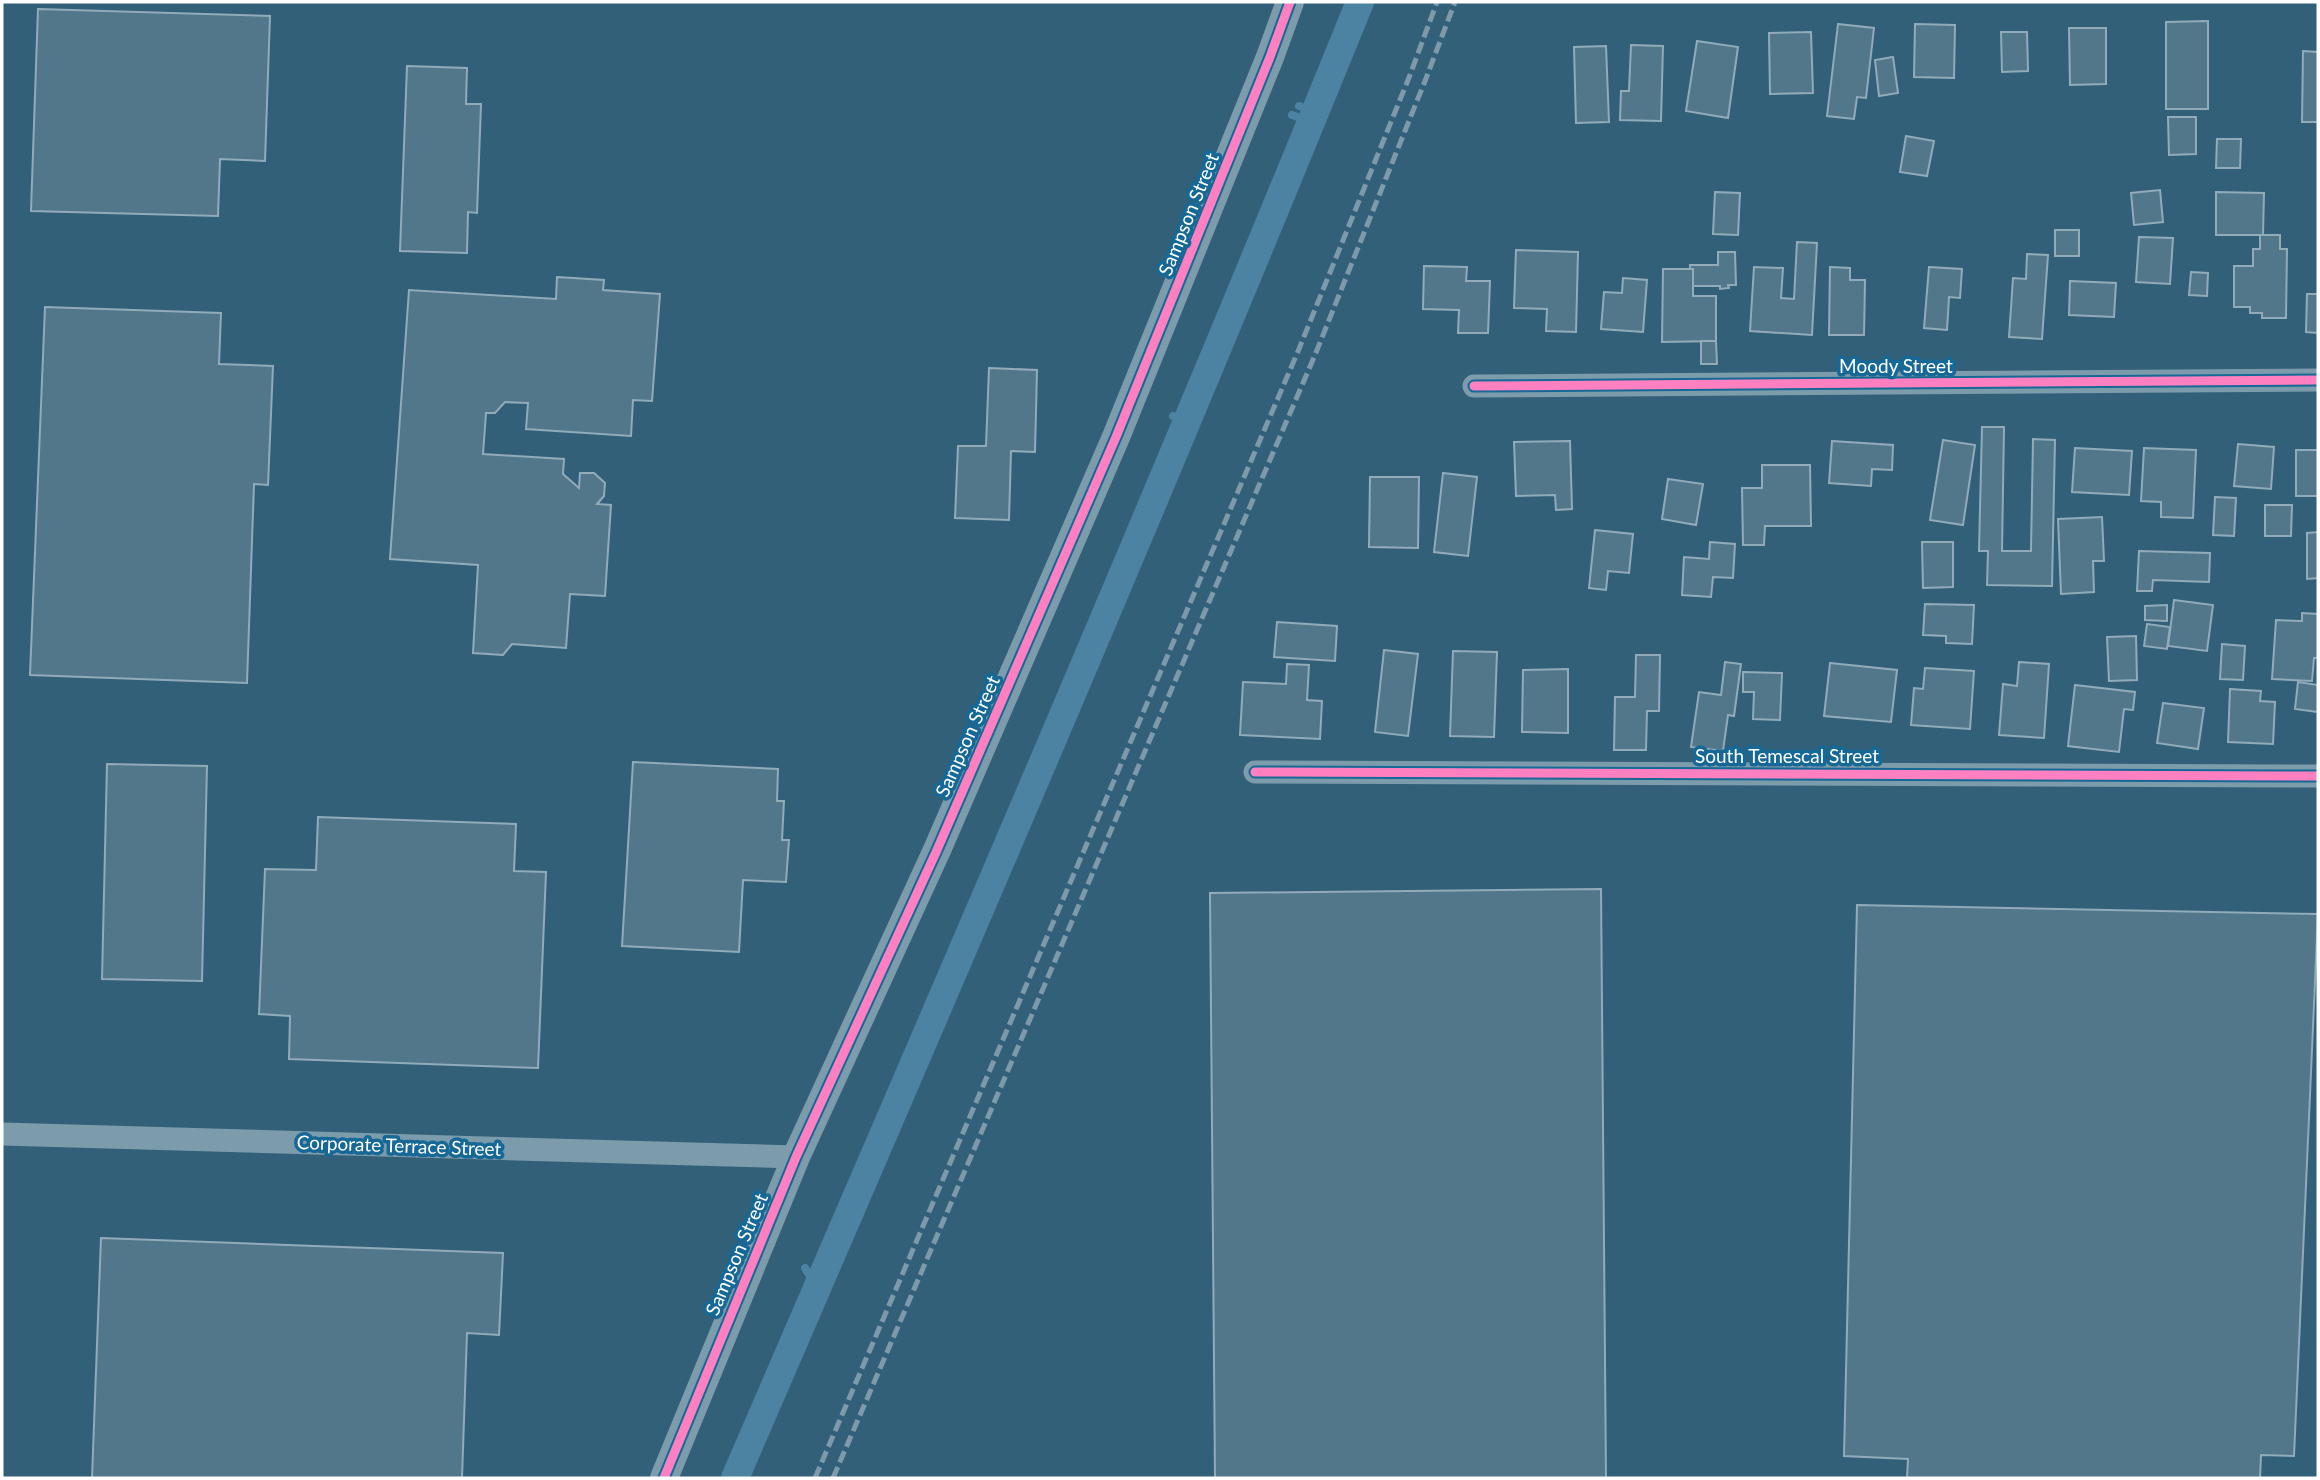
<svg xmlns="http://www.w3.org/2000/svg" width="2320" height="1480" font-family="Lato,sans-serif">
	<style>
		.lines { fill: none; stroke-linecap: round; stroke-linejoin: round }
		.stream { stroke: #4c83a2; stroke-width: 8 }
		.canal { stroke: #4c83a2; stroke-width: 28 }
		.building { fill: #52768a; stroke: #91abb9; stroke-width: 2 }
		.minor { stroke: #7d9cab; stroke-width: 23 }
		.tertiary { stroke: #7d9cab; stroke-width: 28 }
		.rail { stroke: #7d9aab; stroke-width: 5; stroke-dasharray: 12 5; stroke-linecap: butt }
		.cycleway-casing { stroke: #166896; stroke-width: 13 }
		.cycleway { stroke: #ff80c0; stroke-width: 9 }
		.labels { text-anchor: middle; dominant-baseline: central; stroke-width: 7; stroke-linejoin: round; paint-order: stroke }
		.street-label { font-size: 19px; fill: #fff; stroke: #166896 }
	</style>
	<rect width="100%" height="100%" fill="#336079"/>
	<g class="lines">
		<g class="stream">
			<path d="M 1299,106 L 1315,111"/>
			<path d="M 1292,115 L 1311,122"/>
			<path d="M 1173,416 L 1188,422"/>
			<path d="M 805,1268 L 817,1288"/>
		</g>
		<path class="canal" d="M 735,1478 C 947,988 1159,497 1360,2"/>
	</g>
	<g class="building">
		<path d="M 38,9 L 270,16 L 265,161 L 220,159 L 218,216 L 31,211 Z"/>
		<path d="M 2208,21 L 2208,109 L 2166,109 L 2166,22 Z"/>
		<path d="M 1838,24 L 1874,28 L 1866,98 L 1857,97 L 1854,119 L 1827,116 Z"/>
		<path d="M 1915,24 L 1955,25 L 1954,78 L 1914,77 Z"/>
		<path d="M 2069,28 L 2106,28 L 2106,84 L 2070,85 Z"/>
		<path d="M 1811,32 L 1813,93 L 1770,94 L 1769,33 Z"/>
		<path d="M 2001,32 L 2027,32 L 2028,71 L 2002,72 Z"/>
		<path d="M 1697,41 L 1738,47 L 1728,118 L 1686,111 Z"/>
		<path d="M 1631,45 L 1663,46 L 1661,121 L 1620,120 L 1621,91 L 1629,91 Z"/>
		<path d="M 1606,46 L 1609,122 L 1576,123 L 1574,47 Z"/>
		<path d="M 2303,51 L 2318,52 L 2318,122 L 2302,122 Z"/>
		<path d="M 1893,57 L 1898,93 L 1879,96 L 1875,60 Z"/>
		<path d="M 407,66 L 467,68 L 466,104 L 481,104 L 477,213 L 468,212 L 467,253 L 400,251 Z"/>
		<path d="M 2168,117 L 2196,117 L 2196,154 L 2169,155 Z"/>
		<path d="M 1906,136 L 1934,141 L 1927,176 L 1900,172 Z"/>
		<path d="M 2217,139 L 2241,139 L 2240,168 L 2216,168 Z"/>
		<path d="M 2160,190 L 2163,222 L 2134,225 L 2131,193 Z"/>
		<path d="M 1715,192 L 1740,193 L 1738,235 L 1713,234 Z"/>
		<path d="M 2216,192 L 2264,193 L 2263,235 L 2216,235 Z"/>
		<rect x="2055" y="230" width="24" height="26"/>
		<path d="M 2260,235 L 2280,235 L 2280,249 L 2287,249 L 2286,318 L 2262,318 L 2262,313 L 2250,313 L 2250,307 L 2234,307 L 2234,266 L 2253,266 L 2253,249 L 2260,249 Z"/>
		<path d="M 2139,237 L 2173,238 L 2170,284 L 2136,282 Z"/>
		<path d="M 1797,242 L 1817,243 L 1812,335 L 1750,331 L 1754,267 L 1783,268 L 1781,298 L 1794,299 Z"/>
		<path d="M 1516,250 L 1578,252 L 1576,332 L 1546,331 L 1547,309 L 1514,308 Z"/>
		<path d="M 1718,252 L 1735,252 L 1736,285 L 1728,285 L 1729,288 L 1720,289 L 1720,286 L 1693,286 L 1693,269 L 1690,269 L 1690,265 L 1718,265 Z"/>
		<path d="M 2027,254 L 2048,255 L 2042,339 L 2009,337 L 2013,278 L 2026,279 Z"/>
		<path d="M 1424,266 L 1467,267 L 1466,281 L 1490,281 L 1488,333 L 1458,333 L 1459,310 L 1423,309 Z"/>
		<path d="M 1830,267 L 1850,268 L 1850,280 L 1865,280 L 1864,335 L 1829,335 Z"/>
		<path d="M 1929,267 L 1962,269 L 1960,298 L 1949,297 L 1947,330 L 1924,328 Z"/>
		<path d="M 1663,269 L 1693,269 L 1693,296 L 1716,296 L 1716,341 L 1662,342 Z"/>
		<path d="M 2191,272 L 2208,273 L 2207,296 L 2189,295 Z"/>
		<path d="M 557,277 L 604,280 L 603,290 L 660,294 L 652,401 L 633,400 L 631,436 L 526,429 L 528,403 L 505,402 L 495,413 L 486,413 L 483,454 L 564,459 L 563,474 L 579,488 L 580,473 L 594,473 L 605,483 L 604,496 L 597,504 L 611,505 L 605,596 L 570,594 L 566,648 L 512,644 L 503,655 L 473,653 L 478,565 L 390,559 L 409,290 L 556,299 Z"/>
		<path d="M 1623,278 L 1647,280 L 1643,332 L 1601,329 L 1604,292 L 1622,293 Z"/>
		<path d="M 2070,281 L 2116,283 L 2114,317 L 2069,315 Z"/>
		<path d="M 2307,294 L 2318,294 L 2318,333 L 2306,332 Z"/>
		<path d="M 45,307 L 221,313 L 219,364 L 273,366 L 268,485 L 254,484 L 247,683 L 30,675 Z"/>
		<path d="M 1701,341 L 1716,341 L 1717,364 L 1701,364 Z"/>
		<path d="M 989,368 L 1037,370 L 1035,452 L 1011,451 L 1009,520 L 955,518 L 958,446 L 986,446 Z"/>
		<path d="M 1982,427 L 2004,427 L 2002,551 L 2031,551 L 2033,439 L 2055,440 L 2052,586 L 1987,585 L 1988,551 L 1979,551 Z"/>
		<path d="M 1943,440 L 1975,445 L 1963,525 L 1930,520 Z"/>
		<path d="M 1570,441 L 1572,509 L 1556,510 L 1555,495 L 1516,496 L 1514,442 Z"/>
		<path d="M 1832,441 L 1893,445 L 1892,470 L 1872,469 L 1871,486 L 1829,483 Z"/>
		<path d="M 2238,444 L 2274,447 L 2271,489 L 2234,486 Z"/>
		<path d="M 2075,448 L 2132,451 L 2129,495 L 2072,492 Z"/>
		<path d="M 2144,448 L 2196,450 L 2193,518 L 2161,517 L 2161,502 L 2141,501 Z"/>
		<rect x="2296" y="450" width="22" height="46"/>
		<path d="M 1762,465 L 1810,465 L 1811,526 L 1765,526 L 1764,545 L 1743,545 L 1742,488 L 1762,488 Z"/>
		<path d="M 1443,473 L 1477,477 L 1468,556 L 1434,552 Z"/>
		<path d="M 1370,477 L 1419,477 L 1418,548 L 1369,547 Z"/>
		<path d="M 1668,479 L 1703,484 L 1696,525 L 1662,519 Z"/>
		<path d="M 2215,497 L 2236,498 L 2234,536 L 2213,535 Z"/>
		<path d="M 2265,505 L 2292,505 L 2291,536 L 2265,536 Z"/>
		<path d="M 2102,517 L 2104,561 L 2093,561 L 2094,592 L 2061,594 L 2058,519 Z"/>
		<path d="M 1595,530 L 1633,534 L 1629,573 L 1608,571 L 1606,590 L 1589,588 Z"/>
		<path d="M 2318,532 L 2318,578 L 2307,579 L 2307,533 Z"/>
		<path d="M 1710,542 L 1735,544 L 1733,578 L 1713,577 L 1711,597 L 1682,595 L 1684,557 L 1709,559 Z"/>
		<path d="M 1922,542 L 1953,542 L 1953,587 L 1923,588 Z"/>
		<path d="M 2139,551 L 2210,553 L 2209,582 L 2153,580 L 2152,591 L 2137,591 Z"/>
		<path d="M 2174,600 L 2213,605 L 2207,651 L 2168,646 Z"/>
		<path d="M 1925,604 L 1974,605 L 1972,644 L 1946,643 L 1946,636 L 1923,635 Z"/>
		<path d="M 2167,605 L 2167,621 L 2145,620 L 2145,606 Z"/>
		<path d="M 2302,613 L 2318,614 L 2318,658 L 2314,658 L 2312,681 L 2272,679 L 2276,620 L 2302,621 Z"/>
		<path d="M 1277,622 L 1337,626 L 1335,661 L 1274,657 Z"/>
		<path d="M 2147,624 L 2170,627 L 2167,649 L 2144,646 Z"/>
		<path d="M 2136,636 L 2137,680 L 2109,681 L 2107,637 Z"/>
		<path d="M 2222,644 L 2245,646 L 2243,680 L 2220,679 Z"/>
		<path d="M 1384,650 L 1418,654 L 1408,736 L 1375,732 Z"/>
		<path d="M 1453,651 L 1497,652 L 1494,737 L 1450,736 Z"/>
		<path d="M 1636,655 L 1660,655 L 1659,711 L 1647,711 L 1646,750 L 1614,750 L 1615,697 L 1635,697 Z"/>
		<path d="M 1725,662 L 1741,664 L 1734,716 L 1728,715 L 1723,751 L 1691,747 L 1699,692 L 1721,695 Z"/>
		<path d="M 2019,662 L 2049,664 L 2044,738 L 1999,735 L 2003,684 L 2017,686 Z"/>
		<path d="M 1830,663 L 1897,670 L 1891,722 L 1824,716 Z"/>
		<path d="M 1287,664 L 1309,665 L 1307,700 L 1322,701 L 1320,739 L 1240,735 L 1243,682 L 1286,684 Z"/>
		<path d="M 1925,668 L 1974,671 L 1970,729 L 1911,725 L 1914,688 L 1923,689 Z"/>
		<path d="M 1568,669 L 1568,733 L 1522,732 L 1523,670 Z"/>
		<path d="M 1743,672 L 1782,673 L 1780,720 L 1753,719 L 1754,692 L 1743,692 Z"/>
		<path d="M 2298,682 L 2318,685 L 2318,712 L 2295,709 Z"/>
		<path d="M 2075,685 L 2135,692 L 2133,710 L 2124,709 L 2119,752 L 2068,746 Z"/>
		<path d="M 2230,689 L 2261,691 L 2260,701 L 2275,702 L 2273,744 L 2228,742 Z"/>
		<path d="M 2163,703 L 2204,708 L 2198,749 L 2157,743 Z"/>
		<path d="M 633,762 L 778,769 L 777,801 L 784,801 L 782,840 L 789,840 L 786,882 L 743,880 L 739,952 L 622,946 Z"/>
		<path d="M 107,764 L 207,766 L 202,981 L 102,979 Z"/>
		<path d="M 318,817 L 516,824 L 514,871 L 546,872 L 538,1068 L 289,1059 L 290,1016 L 259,1014 L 265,869 L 316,870 Z"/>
		<path d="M 1601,889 L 1606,1478 L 1215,1478 L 1210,893 Z"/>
		<path d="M 1857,905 L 2318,914 L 2294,1456 L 2261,1455 L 2260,1478 L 1907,1478 L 1908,1459 L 1844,1456 Z"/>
		<path d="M 101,1238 L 503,1253 L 499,1335 L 467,1333 L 462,1478 L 92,1478 Z"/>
	</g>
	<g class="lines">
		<g class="minor">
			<path d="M 1474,386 L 2318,380"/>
			<path d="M 1255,772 L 2318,776"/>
			<path d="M 2,1134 L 796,1157"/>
		</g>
		<path class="tertiary" d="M 664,1478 L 796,1157 L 937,850 L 1116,437 L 1270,57 L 1290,2"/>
		<g class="rail">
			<path d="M 815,1478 L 1299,349 L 1410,75 L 1437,2"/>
			<path d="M 833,1478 L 1315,355 L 1425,81 L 1455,2"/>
		</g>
		<defs>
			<g id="cycleway">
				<path d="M 1474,386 L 2318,380"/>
				<path d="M 1255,772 L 2318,776"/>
				<path d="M 664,1478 L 796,1157 L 937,850 L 1116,437 L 1270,57 L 1290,2"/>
			</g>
		</defs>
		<use href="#cycleway" class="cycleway-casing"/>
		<use href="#cycleway" class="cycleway"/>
	</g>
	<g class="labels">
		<g class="street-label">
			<text transform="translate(1188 214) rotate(-68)">Sampson Street</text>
			<text x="1896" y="365">Moody Street</text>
			<text transform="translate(967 736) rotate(-66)">Sampson Street</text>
			<text x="1787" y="755">South Temescal Street</text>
			<text transform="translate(399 1145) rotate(2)">Corporate Terrace Street</text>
			<text transform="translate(736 1254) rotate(-67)">Sampson Street</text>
		</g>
	</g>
	<rect width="2320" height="1480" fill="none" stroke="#ffffff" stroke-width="7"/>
</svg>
